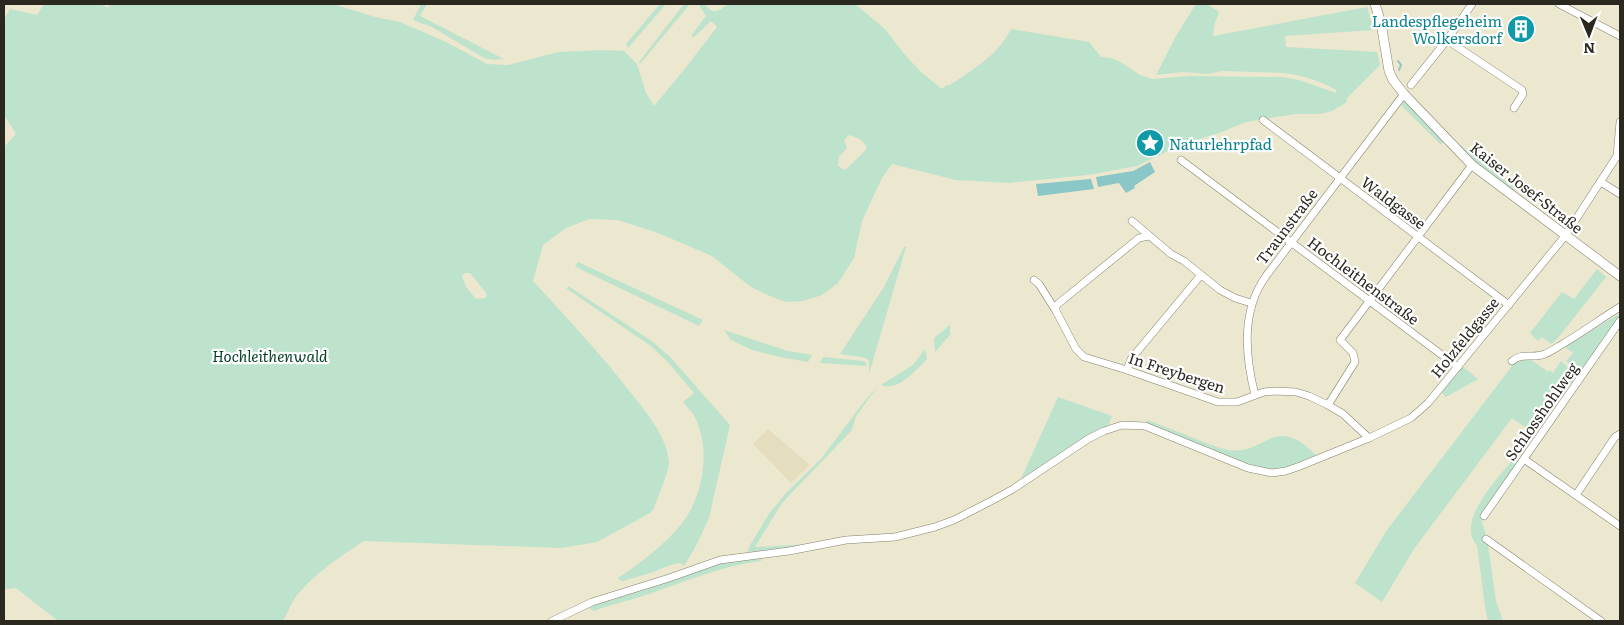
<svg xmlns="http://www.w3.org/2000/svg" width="1624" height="625" font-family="Literata,serif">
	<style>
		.built { fill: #e4ddbe }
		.green { fill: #bde3cc; fill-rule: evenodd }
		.water { fill: #8cc7c7 }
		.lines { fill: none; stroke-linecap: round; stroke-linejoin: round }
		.stream { stroke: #8cc7c7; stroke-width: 2 }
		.minor-casing { stroke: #85816b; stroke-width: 8 }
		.tertiary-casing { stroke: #85816b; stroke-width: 10 }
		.minor { stroke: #fff; stroke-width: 7 }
		.tertiary { stroke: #fff; stroke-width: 9 }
		.labels { text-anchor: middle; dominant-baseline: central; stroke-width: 4.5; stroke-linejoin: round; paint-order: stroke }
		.culture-label { font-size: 15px; fill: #0d838f; stroke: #fff; text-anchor: end }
		.street-label { font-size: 15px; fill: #2a281f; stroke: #fff }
		.park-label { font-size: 15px; font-style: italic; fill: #033f26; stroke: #fff }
	</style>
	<rect width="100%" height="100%" fill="#ece7cf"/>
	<path class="built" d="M 768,429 L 810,465 L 791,483 L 753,444 Z"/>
	<g class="green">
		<path d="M 44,4 L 101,4 L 108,8 L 110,4 L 333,4 L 375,17 L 400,22 L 446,42 L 487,64 L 508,65 L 558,52 L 604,50 L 624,51 L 637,64 L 646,93 L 654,106 L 684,70 L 717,27 L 711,21 L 694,37 L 691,36 L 706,16 L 698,4 L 705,4 C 712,15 719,12 727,4 L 855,4 L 885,29 L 905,55 L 921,72 L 942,89 L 947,85 L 950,85 C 974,69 998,55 1011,29 L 1089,42 L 1101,57 L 1111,58 L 1122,63 L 1140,75 L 1152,79 L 1189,76 L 1282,77 L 1299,80 L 1336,93 L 1336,90 C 1320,81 1302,75 1284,73 L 1222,71 L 1208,74 L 1183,72 L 1156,75 L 1176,36 L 1196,4 L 1207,4 L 1219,12 L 1214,26 L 1213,36 L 1367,7 L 1374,30 L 1285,36 L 1286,47 L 1377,52 L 1380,65 L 1346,99 L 1347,102 L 1332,111 L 1320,114 L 1295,114 L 1246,122 L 1219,133 L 1180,145 L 1137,166 L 1088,175 L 1009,183 L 956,180 L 892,164 L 882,178 L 862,221 L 854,258 L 838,283 L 822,295 L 803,301 L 786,302 L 770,296 L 751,287 L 712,256 L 658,233 L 618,220 L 589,219 L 566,228 L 543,245 L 533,281 C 567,318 600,353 631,393 C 646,412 667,436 669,462 C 669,472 657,498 654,509 L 650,513 L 597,542 L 561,548 L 364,541 C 342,555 305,580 292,603 C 289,609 286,615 283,621 L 58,621 L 16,588 L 5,589 L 4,593 L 4,147 L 16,134 L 4,115 L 4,19 L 10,9 L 37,15 ZM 849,135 L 860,139 L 867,147 L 864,152 L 845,170 L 838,166 L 839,157 L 847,148 L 844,140 ZM 465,273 L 470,273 L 487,294 L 486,298 L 476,299 L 466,287 L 462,276 Z"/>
		<path d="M 421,4 L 427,4 L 420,16 L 504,59 L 493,60 L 484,58 L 432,27 L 413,20 Z"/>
		<path d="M 660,4 L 666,4 L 628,48 L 626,44 Z"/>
		<path d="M 684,4 L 690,4 L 640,64 L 639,62 Z"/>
		<path d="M 1403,102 L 1406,102 L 1444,141 L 1441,145 L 1401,105 Z"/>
		<path d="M 1460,145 L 1515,189 L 1513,192 L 1484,171 L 1459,147 Z"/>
		<path d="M 904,247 L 906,247 L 869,374 L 869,361 L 866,358 L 840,354 L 884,287 Z"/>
		<path d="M 578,262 L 703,320 L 699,326 L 582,270 L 575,266 Z"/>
		<path d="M 1597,269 L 1606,277 L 1557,339 L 1551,344 L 1542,337 L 1538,341 L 1530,333 L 1562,292 L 1574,299 Z"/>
		<path d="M 568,286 L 653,342 L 671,358 L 730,425 L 709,518 L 696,546 L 684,566 L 680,563 L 674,564 L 650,573 L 623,581 L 620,580 L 618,578 C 641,563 675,537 689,513 C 705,485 710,443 693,414 C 690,410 686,406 683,402 L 694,393 L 668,362 L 651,346 L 567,289 Z"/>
		<path d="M 1617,315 L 1620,316 L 1580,374 L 1566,361 L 1573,353 L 1565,347 Z"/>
		<path d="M 950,325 L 950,335 L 935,352 L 934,338 Z"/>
		<path d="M 724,330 L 788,351 L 812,355 L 808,362 L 780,357 L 752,350 L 731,340 Z"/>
		<path d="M 925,349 L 927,359 C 916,370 898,392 881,385 L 913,365 Z"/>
		<path d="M 823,357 L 863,361 L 866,363 L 866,366 L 820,363 Z"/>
		<path d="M 1530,359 L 1548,372 L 1550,370 L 1553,373 L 1561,361 L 1577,376 L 1533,433 L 1512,418 L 1414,549 L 1382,602 L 1355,583 L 1387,530 L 1515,362 Z"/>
		<path d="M 1463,367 L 1478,379 L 1446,397 L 1441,392 Z"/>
		<path d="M 878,386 L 856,416 L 852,430 L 782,503 L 755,547 L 812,544 L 748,553 L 748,551 L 749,547 L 769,514 L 786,493 L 821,459 L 863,403 Z"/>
		<path d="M 1058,397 L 1112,416 L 1108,426 L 1020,481 Z"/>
		<path d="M 1147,420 C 1162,426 1177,431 1191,437 C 1203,442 1215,447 1228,450 C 1267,456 1273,412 1316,455 L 1284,468 L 1270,470 L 1249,466 L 1193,442 L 1146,424 Z"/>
		<path d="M 1515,457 L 1518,461 L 1481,518 L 1487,538 L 1496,601 L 1503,621 L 1488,621 L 1485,607 L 1477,545 C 1454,522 1501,475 1515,457 Z"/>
		<path d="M 761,557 L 761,561 C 721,566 684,582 646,595 C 629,601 611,604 594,611 L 588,607 L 666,582 L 711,565 L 736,559 Z"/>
	</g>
	<g class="water">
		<path d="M 1150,162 L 1155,172 L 1134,186 L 1135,188 L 1126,193 L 1119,183 L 1098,187 L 1096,177 L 1133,171 Z"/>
		<path d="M 1091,179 L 1094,189 L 1038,196 L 1036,184 Z"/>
	</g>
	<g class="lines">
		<path class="stream" d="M 1398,61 L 1401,65 L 1399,70"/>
		<defs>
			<g id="minor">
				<path d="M 1559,4 L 1620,36"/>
				<path d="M 1447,40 L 1522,90 L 1523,94 L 1514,108"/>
				<path d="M 1411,85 L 1447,40 L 1472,4"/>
				<path d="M 1263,120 L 1509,305"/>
				<path d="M 1181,160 L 1458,367"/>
				<path d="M 1601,182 L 1620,194"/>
				<path d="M 1132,221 L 1171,254 L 1184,261 L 1220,290 L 1235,298 L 1251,303"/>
				<path d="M 1034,280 L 1039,284 L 1056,311 L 1076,349 L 1084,357 L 1127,370 L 1218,402 L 1237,402 L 1264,392 L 1275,391 L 1296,392 L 1309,396 L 1328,405 L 1343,414 L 1369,438"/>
				<path d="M 1056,311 L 1056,306 L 1059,303 L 1139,238 L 1149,236"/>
				<path d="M 1512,361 C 1522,352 1533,359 1545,354 C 1550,352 1556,348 1561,345 C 1582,333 1600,319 1620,307"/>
				<path d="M 1127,370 L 1131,359 L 1201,275"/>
				<path d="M 1255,395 C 1245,355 1241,311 1266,276 L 1404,94"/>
				<path d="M 1328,405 L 1355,362 L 1353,353 L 1340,340 L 1472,165"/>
				<path d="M 1524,459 L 1620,526"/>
				<path d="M 1576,495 L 1615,437 L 1620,434"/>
				<path d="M 1484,516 L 1620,321"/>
				<path d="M 1486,539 L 1601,621"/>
				<path d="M 552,621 L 592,602 L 669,578 L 720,560 L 789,551 L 846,540 L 895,537 L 935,527 L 954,520 L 993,500 L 1013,489 L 1088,439 L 1104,431 L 1122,425 L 1145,426 L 1248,468 L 1272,473 L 1286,471 L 1300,466 L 1369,438 L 1411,418 L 1428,403 L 1565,236 L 1617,156 L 1620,122"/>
			</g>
			<path id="tertiary" d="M 1375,4 L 1381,23 L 1389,71 L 1393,80 L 1404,94 L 1472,165 L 1620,276"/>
		</defs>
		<use href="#minor" class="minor-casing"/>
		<use href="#tertiary" class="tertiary-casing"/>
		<use href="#minor" class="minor"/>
		<use href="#tertiary" class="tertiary"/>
	</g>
	<defs>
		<symbol id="building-disc" viewBox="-11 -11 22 22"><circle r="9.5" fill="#0f9aa8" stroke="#fff"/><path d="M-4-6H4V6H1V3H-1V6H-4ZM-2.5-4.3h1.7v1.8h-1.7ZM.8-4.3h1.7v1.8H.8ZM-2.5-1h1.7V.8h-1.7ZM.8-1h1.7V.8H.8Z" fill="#fff"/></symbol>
		<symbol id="sight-disc" viewBox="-11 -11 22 22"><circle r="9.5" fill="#0f9aa8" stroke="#fff"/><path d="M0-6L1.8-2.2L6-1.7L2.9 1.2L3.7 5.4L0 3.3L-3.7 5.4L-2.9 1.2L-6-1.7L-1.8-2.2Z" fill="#fff"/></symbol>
	</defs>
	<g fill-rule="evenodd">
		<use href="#building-disc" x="1505" y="13" width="32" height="32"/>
		<use href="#sight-disc" x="1134" y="127" width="32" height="32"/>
	</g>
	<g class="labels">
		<g class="culture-label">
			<text x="1502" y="20">Landespflegeheim<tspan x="1502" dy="17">Wolkersdorf</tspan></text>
			<text x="1169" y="143" text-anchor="start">Naturlehrpfad</text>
		</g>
		<g class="street-label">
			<text transform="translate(1527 187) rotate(38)">Kaiser Josef-Straße</text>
			<text transform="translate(1394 202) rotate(37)">Waldgasse</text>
			<text transform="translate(1286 226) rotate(-53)">Traunstraße</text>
			<text transform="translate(1364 280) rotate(37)">Hochleithenstraße</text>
			<text transform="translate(1464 337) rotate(-51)">Holzfeldgasse</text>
			<text transform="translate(1177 372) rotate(18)">In Freybergen</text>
			<text transform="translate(1541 411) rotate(-55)">Schlosshohlweg</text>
		</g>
		<g class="park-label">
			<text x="270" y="355">Hochleithenwald</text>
		</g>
	</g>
	<rect width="1624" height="625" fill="none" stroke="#2a281f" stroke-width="10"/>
	<g transform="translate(1589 35) rotate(179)" stroke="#ffffff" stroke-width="4" paint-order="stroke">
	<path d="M0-4L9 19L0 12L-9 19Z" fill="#2a281f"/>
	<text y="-8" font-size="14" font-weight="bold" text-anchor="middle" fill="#2a281f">N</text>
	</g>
</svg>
